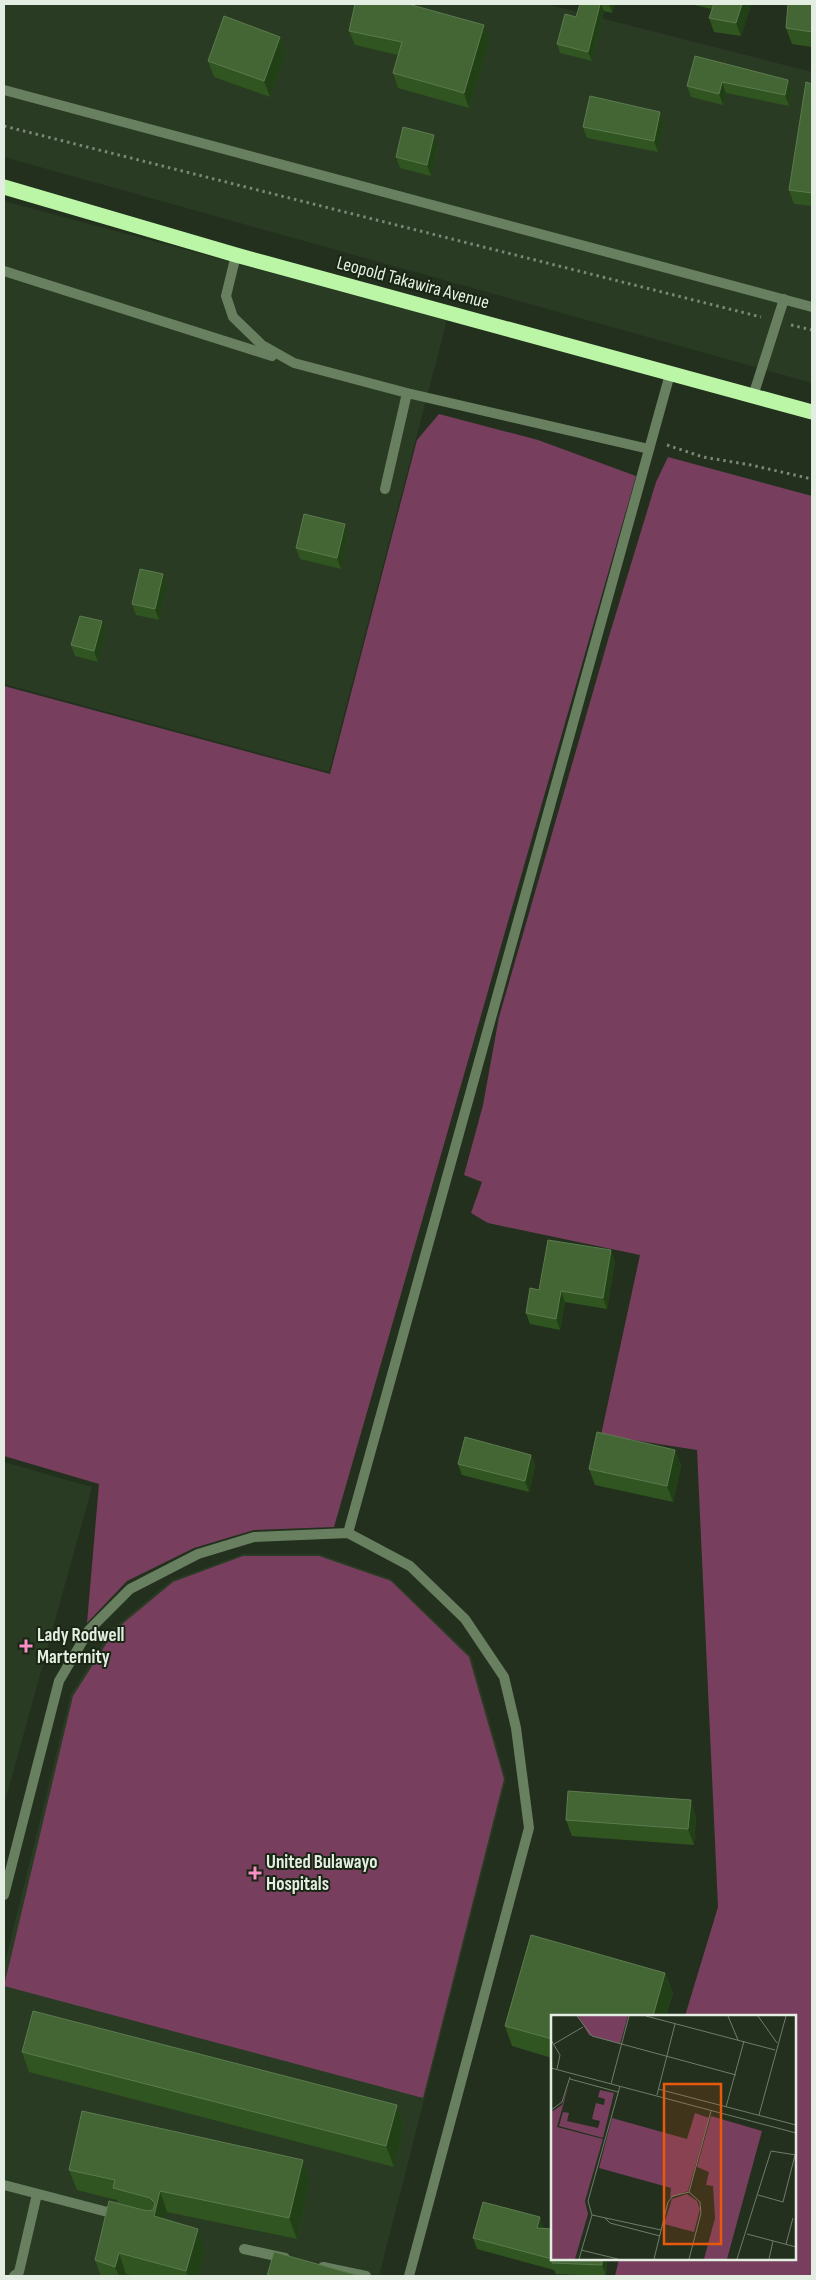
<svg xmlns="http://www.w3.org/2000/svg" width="816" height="2280" font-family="'Sofia Sans Condensed',sans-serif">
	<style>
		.built { fill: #293b23 }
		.green { fill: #773f5d }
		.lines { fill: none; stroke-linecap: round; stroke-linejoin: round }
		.path { stroke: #7b8677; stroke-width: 3; stroke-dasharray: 2.5 4; stroke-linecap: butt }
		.lane { stroke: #688060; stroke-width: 10 }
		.street { stroke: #688060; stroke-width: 10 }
		.highway { stroke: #bbf6a7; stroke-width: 15 }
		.wall { fill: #305520 }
		.shaded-wall { fill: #224016 }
		.building { fill: #436634; stroke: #5c7b4f }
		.poi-dot { fill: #fa8fc7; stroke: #192614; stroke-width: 2 }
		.labels { text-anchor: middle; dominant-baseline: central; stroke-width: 4; stroke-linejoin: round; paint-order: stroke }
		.street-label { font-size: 19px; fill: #e4ede1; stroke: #192614 }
		.poi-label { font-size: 19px; font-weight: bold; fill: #e4ede1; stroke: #192614; text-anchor: start }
		.inset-road { fill: none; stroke: #707c6c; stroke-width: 1 }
		.view { fill: #e8590c; fill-opacity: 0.15; stroke: #e8590c; stroke-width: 2.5 }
		.inset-edge { fill: none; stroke: #e4ede1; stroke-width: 2.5 }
	</style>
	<rect width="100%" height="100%" fill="#23301e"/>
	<g class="built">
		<path d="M 4,4 L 546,4 L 812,72 L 812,383 L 4,157 Z"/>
		<path d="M 4,201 L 447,320 L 329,772 L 4,684 Z"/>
		<path d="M 4,1462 L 92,1487 L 4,1805 Z"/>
		<path d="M 243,1554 L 319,1554 L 391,1579 L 471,1656 L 506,1779 L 379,2276 L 4,2276 L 4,1967 L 71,1694 L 113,1628 L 172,1580 Z"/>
	</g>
	<g class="green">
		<path d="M 439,414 L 538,440 L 636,476 L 334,1527 L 254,1530 L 194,1548 L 127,1581 L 87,1623 L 99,1484 L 4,1456 L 4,686 L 330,774 L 417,440 Z"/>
		<path d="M 668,457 L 812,496 L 812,2276 L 615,2276 L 619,2259 L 795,2259 L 795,2016 L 685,2016 L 718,1907 L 697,1450 L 601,1435 L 640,1255 L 488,1223 L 471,1213 L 482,1182 L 464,1175 L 483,1105 L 499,1017 L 610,633 L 656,482 Z"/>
		<path d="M 243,1556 L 319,1556 L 391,1581 L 469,1657 L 504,1779 L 423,2098 L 4,1986 L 73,1696 L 115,1630 L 173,1582 Z"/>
	</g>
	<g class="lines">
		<g class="path">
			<path d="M 4,126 L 761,317"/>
			<path d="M 791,325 L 812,330"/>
			<path d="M 667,445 L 703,457 L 751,465 L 812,479"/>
		</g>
		<g class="lane">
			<path d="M 236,255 L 226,296 L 233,317 L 262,345 L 294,363 L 407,393 L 649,449"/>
			<path d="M 4,271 L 272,356"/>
			<path d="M 385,489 L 407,393"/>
			<path d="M 4,2185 L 119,2215"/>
			<path d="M 244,2249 L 285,2258"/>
			<path d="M 323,2267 L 366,2276"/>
			<path d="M 14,2276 L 19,2272 L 37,2194"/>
		</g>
		<g class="street">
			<path d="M 4,90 L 812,307"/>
			<path d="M 753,396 L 784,299"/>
			<path d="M 348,1533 L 670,374"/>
			<path d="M 4,1895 L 59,1681 L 89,1630 L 130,1589 L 198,1554 L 254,1537 L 348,1533 L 410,1566 L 465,1619 L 504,1677 L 516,1728 L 529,1828 L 409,2276"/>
		</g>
		<path class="highway" d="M 4,187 L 236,255 L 812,412"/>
	</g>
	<g class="wall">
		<path d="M 580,4 L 615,4 L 612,13 L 604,11 L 592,61 L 560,53 L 557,44 L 576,17 Z"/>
		<path d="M 690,4 L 751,4 L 741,36 L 714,32 L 709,18 L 712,9 Z"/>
		<path d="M 812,4 L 812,47 L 792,44 L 786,28 Z"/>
		<path d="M 349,31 L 490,40 L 469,108 L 398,88 L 393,73 L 398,55 L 355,45 Z"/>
		<path d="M 280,37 L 286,53 L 270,97 L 214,77 L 208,61 Z"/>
		<path d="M 695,56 L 788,80 L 792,91 L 789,106 L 726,93 L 723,105 L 691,97 L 687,86 Z"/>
		<path d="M 812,84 L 812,206 L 794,204 L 789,190 Z"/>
		<path d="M 664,123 L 658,152 L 587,138 L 583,127 Z"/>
		<path d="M 438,146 L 431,176 L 400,168 L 396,157 Z"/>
		<path d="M 349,535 L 341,569 L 300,559 L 296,548 Z"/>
		<path d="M 163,574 L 167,585 L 159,620 L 136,615 L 132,604 Z"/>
		<path d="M 106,632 L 98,662 L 75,656 L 71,645 Z"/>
		<path d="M 615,1261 L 607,1309 L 565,1302 L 560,1330 L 530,1324 L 526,1313 L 539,1290 Z"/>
		<path d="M 675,1450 L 681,1466 L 673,1502 L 595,1485 L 589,1469 Z"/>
		<path d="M 531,1455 L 535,1466 L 529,1492 L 462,1475 L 458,1464 Z"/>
		<path d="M 696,1816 L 694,1845 L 572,1836 L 566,1820 Z"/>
		<path d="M 531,1935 L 665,1973 L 673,1993 L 666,2016 L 552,2016 L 552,2058 L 512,2046 L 505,2026 Z"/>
		<path d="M 22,2052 L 397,2105 L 404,2126 L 394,2167 L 29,2072 Z"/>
		<path d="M 69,2170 L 310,2181 L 297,2239 L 167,2212 L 165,2220 L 205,2250 L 198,2276 L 136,2276 L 126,2274 L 125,2276 L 101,2276 L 95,2260 L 118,2204 L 117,2200 L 77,2190 Z"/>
		<path d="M 544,2228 L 544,2229 L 607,2259 L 606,2276 L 556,2274 L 554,2270 L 477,2249 L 473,2238 Z"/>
	</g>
	<g class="shaded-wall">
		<path d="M 600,4 L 601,4 L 604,11 L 592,61 L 588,52 Z"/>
		<path d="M 609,4 L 615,4 L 612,13 Z"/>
		<path d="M 742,4 L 751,4 L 741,36 L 736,23 Z"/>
		<path d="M 484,25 L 490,40 L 469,108 L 464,93 Z"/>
		<path d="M 280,37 L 286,53 L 270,97 L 264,81 Z"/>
		<path d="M 788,80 L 792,91 L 789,106 L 785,95 Z"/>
		<path d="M 722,82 L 726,93 L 723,105 L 719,94 Z"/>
		<path d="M 660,112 L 664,123 L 658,152 L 654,141 Z"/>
		<path d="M 434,135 L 438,146 L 431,176 L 427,165 Z"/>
		<path d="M 345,524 L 349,535 L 341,569 L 337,558 Z"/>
		<path d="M 163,574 L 167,585 L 159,620 L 155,609 Z"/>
		<path d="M 102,621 L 106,632 L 98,662 L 94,651 Z"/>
		<path d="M 611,1250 L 615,1261 L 607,1309 L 603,1298 Z"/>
		<path d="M 561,1291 L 565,1302 L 560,1330 L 556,1319 Z"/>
		<path d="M 675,1450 L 681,1466 L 673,1502 L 667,1486 Z"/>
		<path d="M 531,1455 L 535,1466 L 529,1492 L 525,1481 Z"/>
		<path d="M 691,1800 L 696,1816 L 694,1845 L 688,1829 Z"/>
		<path d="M 665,1973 L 673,1993 L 666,2016 L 653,2016 Z"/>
		<path d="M 397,2105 L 404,2126 L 394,2167 L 386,2146 Z"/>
		<path d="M 303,2160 L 310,2181 L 297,2239 L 289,2218 Z"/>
		<path d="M 160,2191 L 167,2212 L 161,2237 L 154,2216 Z"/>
		<path d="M 540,2217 L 544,2228 L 541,2239 L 537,2228 Z"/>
		<path d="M 198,2229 L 205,2250 L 198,2276 L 188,2276 L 186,2271 Z"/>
		<path d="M 119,2253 L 126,2274 L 125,2276 L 119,2276 L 115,2267 Z"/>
		<path d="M 602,2259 L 607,2259 L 606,2276 L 602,2265 Z"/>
	</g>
	<g class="building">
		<path d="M 355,4 L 408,4 L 484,25 L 464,93 L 393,73 L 402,42 L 349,31 Z"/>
		<path d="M 580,4 L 600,4 L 588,52 L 557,44 L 565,14 L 576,17 Z"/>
		<path d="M 714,4 L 742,4 L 736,23 L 709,18 Z"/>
		<path d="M 788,4 L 812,4 L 812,32 L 786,28 Z"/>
		<path d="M 224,16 L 280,37 L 264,81 L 208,61 Z"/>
		<path d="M 695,56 L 788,80 L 785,95 L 722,82 L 719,94 L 687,86 Z"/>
		<path d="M 806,82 L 812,84 L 812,193 L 789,190 Z"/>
		<path d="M 590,96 L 660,112 L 654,141 L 583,127 Z"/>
		<path d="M 403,127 L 434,135 L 427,165 L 396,157 Z"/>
		<path d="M 304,514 L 345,524 L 337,558 L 296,548 Z"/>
		<path d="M 140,569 L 163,574 L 155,609 L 132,604 Z"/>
		<path d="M 80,616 L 102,621 L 94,651 L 71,645 Z"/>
		<path d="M 548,1240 L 611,1250 L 603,1298 L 561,1291 L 556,1319 L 526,1313 L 530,1288 L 539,1290 Z"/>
		<path d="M 597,1432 L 675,1450 L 667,1486 L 589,1469 Z"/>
		<path d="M 465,1437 L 531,1455 L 525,1481 L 458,1464 Z"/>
		<path d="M 568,1791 L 691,1800 L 688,1829 L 566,1820 Z"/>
		<path d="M 531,1935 L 665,1973 L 653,2016 L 552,2016 L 552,2039 L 505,2026 Z"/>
		<path d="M 33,2011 L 397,2105 L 386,2146 L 22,2052 Z"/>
		<path d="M 82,2111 L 303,2160 L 289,2218 L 160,2191 L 154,2216 L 198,2229 L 186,2271 L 119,2253 L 115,2267 L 95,2260 L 109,2201 L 147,2211 L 153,2210 L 155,2203 L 150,2198 L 113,2188 L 115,2180 L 69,2170 Z"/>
		<path d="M 483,2202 L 540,2217 L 537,2228 L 552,2229 L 552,2259 L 602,2259 L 602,2265 L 552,2263 L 552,2259 L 473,2238 Z"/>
		<path d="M 274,2252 L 360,2276 L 267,2276 Z"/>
	</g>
	<g class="poi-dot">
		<path d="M23.5 1638.5h5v5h5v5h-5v5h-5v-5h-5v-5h5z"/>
		<path d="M252.5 1865.5h5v5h5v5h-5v5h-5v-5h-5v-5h5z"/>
	</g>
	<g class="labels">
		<g class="street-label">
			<text transform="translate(413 283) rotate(15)">Leopold Takawira Avenue</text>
		</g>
		<g class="poi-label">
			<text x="37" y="1635">Lady Rodwell<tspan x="37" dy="22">Marternity</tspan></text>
			<text x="266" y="1862">United Bulawayo<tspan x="266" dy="22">Hospitals</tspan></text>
		</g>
	</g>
	<g transform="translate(551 2015)">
		<rect width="245" height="245" fill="#23301e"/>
		<path d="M 27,1 L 77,1 L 69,29 L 38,20 ZM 18,69 L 6,112 L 52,124 L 34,186 L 37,199 L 24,244 L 0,244 L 0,97 L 11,90 ZM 49,75 L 63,78 L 52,123 L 8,111 L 12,97 L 18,98 L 16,106 L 47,113 L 49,106 L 41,104 L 45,88 L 53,90 L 54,84 L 47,82 ZM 144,98 L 158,103 L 137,176 L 119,183 L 120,173 L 48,153 L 61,103 L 136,124 ZM 160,101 L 211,116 L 176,244 L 153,244 L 164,203 L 162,171 L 155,170 L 158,157 L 146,152 ZM 136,179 L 146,186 L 149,194 L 143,217 L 113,209 L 121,184 Z" fill="#773f5d"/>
		<path class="inset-road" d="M 26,1 L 41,21 L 185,60M 95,1 L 224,35M 177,1 L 187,25M 207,1 L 226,28M 0,25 L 9,40 L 6,54M 3,29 L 32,12M 0,53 L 245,118M 19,64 L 67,77M 60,69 L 78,1M 107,74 L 245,110M 106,80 L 124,9M 175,92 L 193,26M 0,95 L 11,87 L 19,62M 208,100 L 235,1M 138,177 L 160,96M 207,180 L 232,187 L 244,140M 41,200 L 110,215M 54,203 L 59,208 L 109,221M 196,219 L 245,232M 235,229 L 242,203M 30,235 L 67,244M 28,244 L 41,200 L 37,186 L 69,71M 103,244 L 117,187 L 122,181 L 138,177 L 149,187 L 150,198 L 138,244M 186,244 L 220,136 L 245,140M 218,244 L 222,226"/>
		<path class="view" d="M 113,69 L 170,69 L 170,229 L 113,229 Z"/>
		<rect width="245" height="245" class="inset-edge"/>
	</g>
	<rect width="816" height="2280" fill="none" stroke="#e4ede1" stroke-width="10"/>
</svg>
